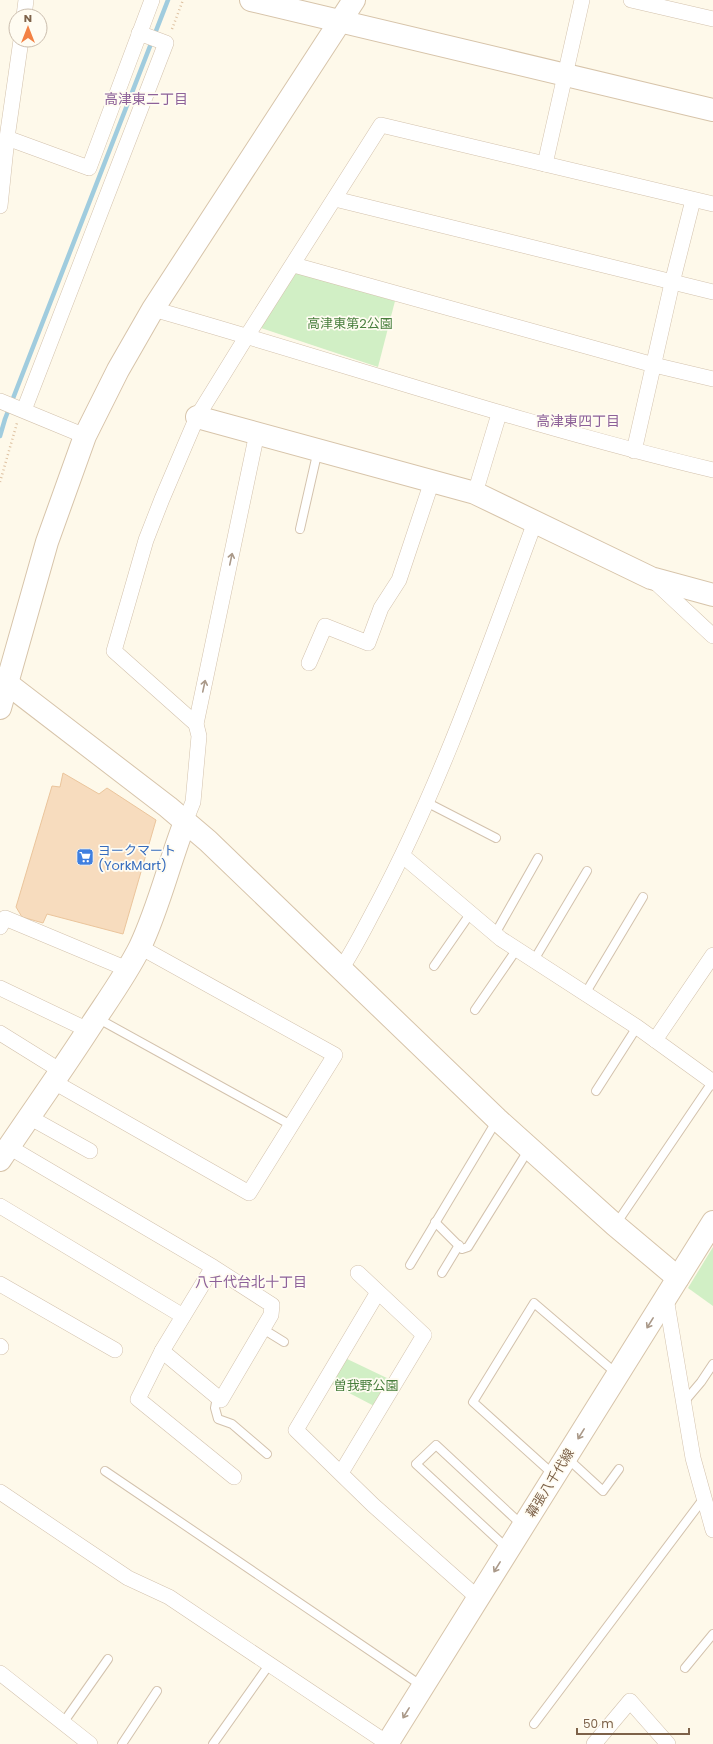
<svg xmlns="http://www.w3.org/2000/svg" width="713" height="1744" font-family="Poppins,'Noto Sans JP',sans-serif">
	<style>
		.green { fill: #d1efc5 }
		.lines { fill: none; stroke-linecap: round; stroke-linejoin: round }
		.stream { stroke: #a0ccde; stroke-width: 4.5 }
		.building { fill: #f7dcbe; stroke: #ebc59c }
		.lane-casing { stroke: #d3c2ad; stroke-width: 10 }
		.street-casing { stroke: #d3c2ad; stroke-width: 16 }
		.secondary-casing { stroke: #d7c4aa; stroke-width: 24 }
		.path { stroke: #ddc0a0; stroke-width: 2.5; stroke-dasharray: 1 3; stroke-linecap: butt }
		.lane { stroke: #fff; stroke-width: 8 }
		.street { stroke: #fff; stroke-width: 15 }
		.secondary { stroke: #fff; stroke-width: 22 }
		.oneway { stroke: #aa9989 }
		.labels { text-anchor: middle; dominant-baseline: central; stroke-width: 3.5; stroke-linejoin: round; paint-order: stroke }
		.park-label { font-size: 13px; fill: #477e3c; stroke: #fffcf2 }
		.shop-label { font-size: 13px; fill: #366cbe; stroke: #fffcf2; text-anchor: start }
		.street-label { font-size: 13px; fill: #7d6249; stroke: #fffcf2 }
		.neighbourhood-label { font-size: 14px; fill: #8d6199; stroke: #fffcf2 }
	</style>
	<rect width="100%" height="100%" fill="#fef9ea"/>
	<g class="green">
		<path d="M 296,273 L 395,301 L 378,367 L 261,328 Z"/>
		<path d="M 713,1247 L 713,1306 L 688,1288 Z"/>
		<path d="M 343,1357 L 389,1379 L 376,1407 L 330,1383 Z"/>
	</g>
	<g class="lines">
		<path class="stream" d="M 0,436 L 5,419 L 168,0"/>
	</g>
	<path class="building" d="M 63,773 L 99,794 L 107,788 L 156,820 L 123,934 L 47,914 L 43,923 L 22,917 L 16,907 L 52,786 L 60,787 Z"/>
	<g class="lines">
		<defs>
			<g id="lane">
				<path d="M 300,529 L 318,450"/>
				<path d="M 426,802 L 496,838"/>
				<path d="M 495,934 L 538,858"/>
				<path d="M 534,960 L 587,871"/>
				<path d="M 434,966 L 470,914"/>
				<path d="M 585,994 L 643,897"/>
				<path d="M 475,1010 L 517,949"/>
				<path d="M 97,1018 L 291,1125"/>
				<path d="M 596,1091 L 637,1027"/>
				<path d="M 435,1222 L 462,1249 L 468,1247 L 529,1149"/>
				<path d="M 616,1224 L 713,1081"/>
				<path d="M 410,1265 L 497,1120"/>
				<path d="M 442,1273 L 459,1245"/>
				<path d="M 263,1329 L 284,1342"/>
				<path d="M 217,1397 L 215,1408 L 218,1419 L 232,1424 L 267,1454"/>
				<path d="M 684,1402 L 701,1382 L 713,1364"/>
				<path d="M 566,1457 L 603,1491 L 619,1469"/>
				<path d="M 105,1471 L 422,1686"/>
				<path d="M 554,1475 L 473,1402 L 534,1303 L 617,1374"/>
				<path d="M 508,1549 L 416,1464 L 436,1445 L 522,1525"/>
				<path d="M 685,1668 L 713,1634"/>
				<path d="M 63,1723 L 108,1659"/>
				<path d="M 534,1724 L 704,1498"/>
				<path d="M 122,1744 L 157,1691"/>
				<path d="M 213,1744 L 269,1665"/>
			</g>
			<g id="street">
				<path d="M 631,0 L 713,19"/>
				<path d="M 24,16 L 26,0"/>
				<path d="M 7,138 L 89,168 L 152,0"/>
				<path d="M 545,164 L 582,0"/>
				<path d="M 335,199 L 713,292"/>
				<path d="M 0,206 L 7,138 L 21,40"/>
				<path d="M 294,265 L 654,365 L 713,379"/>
				<path d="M 153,309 C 340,362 524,425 713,470"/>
				<path d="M 0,401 L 85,436"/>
				<path d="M 24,410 L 166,43 L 139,33"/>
				<path d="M 634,451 L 672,283 L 693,200"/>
				<path d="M 475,493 L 499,414"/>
				<path d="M 654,581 L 713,636"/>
				<path d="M 309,663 L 325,626 L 368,643 L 381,608 L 399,580 L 432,481"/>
				<path d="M 196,724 L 114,651 L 146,540 L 162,499 L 197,417 L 247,336 L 381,125 L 713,204"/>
				<path d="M 185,822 L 193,802 L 199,736 L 196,724 L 257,433"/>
				<path d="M 403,856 L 501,939 L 637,1027 L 713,1082"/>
				<path d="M 0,927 L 5,918 L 127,969"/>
				<path d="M 341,969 C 355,948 366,925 378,903 C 442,782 487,651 535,522"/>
				<path d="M 0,988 L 88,1030"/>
				<path d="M 0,1033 L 61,1071"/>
				<path d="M 655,1040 L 713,955"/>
				<path d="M 54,1082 L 249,1193 L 335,1055 L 140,947"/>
				<path d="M 29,1117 L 90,1151"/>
				<path d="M 9,1147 L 213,1267 L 272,1305 L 271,1315 L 221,1400 L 162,1351 L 213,1267"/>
				<path d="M 0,1206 L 183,1316"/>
				<path d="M 0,1284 L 115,1350"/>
				<path d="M 378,1292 L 296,1430 L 373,1505 L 478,1598"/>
				<path d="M 666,1298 L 693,1458 L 713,1530"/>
				<path d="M 0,1346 L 1,1347"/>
				<path d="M 162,1351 L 138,1399 L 234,1477"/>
				<path d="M 341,1473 L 424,1335 L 358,1273"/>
				<path d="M 0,1492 L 128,1578 L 169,1597 L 387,1743"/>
				<path d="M 0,1673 L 90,1744"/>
				<path d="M 594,1744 L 630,1701 L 668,1744"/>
			</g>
			<g id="secondary">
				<path d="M 251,0 L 713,110"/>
				<path d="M 197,417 L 475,493 L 651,578 L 713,595"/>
				<path d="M 0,678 L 168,807 L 208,841 L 497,1119 L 615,1225 L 678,1278"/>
				<path d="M 0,708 L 47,542 L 85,436 L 118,370 L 153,309 L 354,0"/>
				<path d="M 0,1160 C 30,1115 61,1072 90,1027 C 107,1001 126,975 140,947 C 159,907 169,863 185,822"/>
				<path d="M 387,1744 L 713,1222"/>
			</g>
		</defs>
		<use href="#lane" class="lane-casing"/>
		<use href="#street" class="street-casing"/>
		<use href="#secondary" class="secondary-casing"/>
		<g class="path">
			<path d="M 172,29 L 183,0"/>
			<path d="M 0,482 L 17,423"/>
		</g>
		<use href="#lane" class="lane"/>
		<use href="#street" class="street"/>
		<use href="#secondary" class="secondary"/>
	</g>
	<defs><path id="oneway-shaft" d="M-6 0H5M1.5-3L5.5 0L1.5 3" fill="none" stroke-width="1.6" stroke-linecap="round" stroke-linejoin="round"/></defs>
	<g class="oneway">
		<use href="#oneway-shaft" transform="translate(231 559) rotate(-78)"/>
		<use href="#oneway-shaft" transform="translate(204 686) rotate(-78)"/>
		<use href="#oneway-shaft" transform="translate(650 1323) rotate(122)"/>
		<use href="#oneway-shaft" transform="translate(581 1434) rotate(122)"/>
		<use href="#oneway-shaft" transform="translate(497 1567) rotate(122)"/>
		<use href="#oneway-shaft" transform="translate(406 1713) rotate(122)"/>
	</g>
	<defs>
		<symbol id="supermarket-square" viewBox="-11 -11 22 22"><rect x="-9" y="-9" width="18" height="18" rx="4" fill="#3f7fe0" stroke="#fffcf2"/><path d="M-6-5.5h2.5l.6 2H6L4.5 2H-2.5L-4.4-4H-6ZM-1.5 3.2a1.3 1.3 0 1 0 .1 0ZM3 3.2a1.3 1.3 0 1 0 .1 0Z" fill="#fff"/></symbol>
	</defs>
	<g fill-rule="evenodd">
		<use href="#supermarket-square" x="75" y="847" width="20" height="20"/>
	</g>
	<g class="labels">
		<g class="park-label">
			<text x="350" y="323">高津東第2公園</text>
			<text x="366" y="1385">曽我野公園</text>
		</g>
		<g class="shop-label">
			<text x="98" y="850">ヨークマート<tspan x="98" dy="15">(YorkMart)</tspan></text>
		</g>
		<g class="street-label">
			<text transform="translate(550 1483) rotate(-58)">幕張八千代線</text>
		</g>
		<g class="neighbourhood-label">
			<text x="146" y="99">高津東二丁目</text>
			<text x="578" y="421">高津東四丁目</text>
			<text x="251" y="1282">八千代台北十丁目</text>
		</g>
	</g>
	<g transform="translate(28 28)"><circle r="19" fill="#fffcf2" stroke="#cbbeae"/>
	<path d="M0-3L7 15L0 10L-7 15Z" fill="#f38143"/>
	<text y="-6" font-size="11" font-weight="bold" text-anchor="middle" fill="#7d6249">N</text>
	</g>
	<path d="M577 1728v6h112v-6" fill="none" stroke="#7d6249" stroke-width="2"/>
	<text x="583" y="1728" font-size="12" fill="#7d6249" stroke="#fffcf2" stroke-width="3" paint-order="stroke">50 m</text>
</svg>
